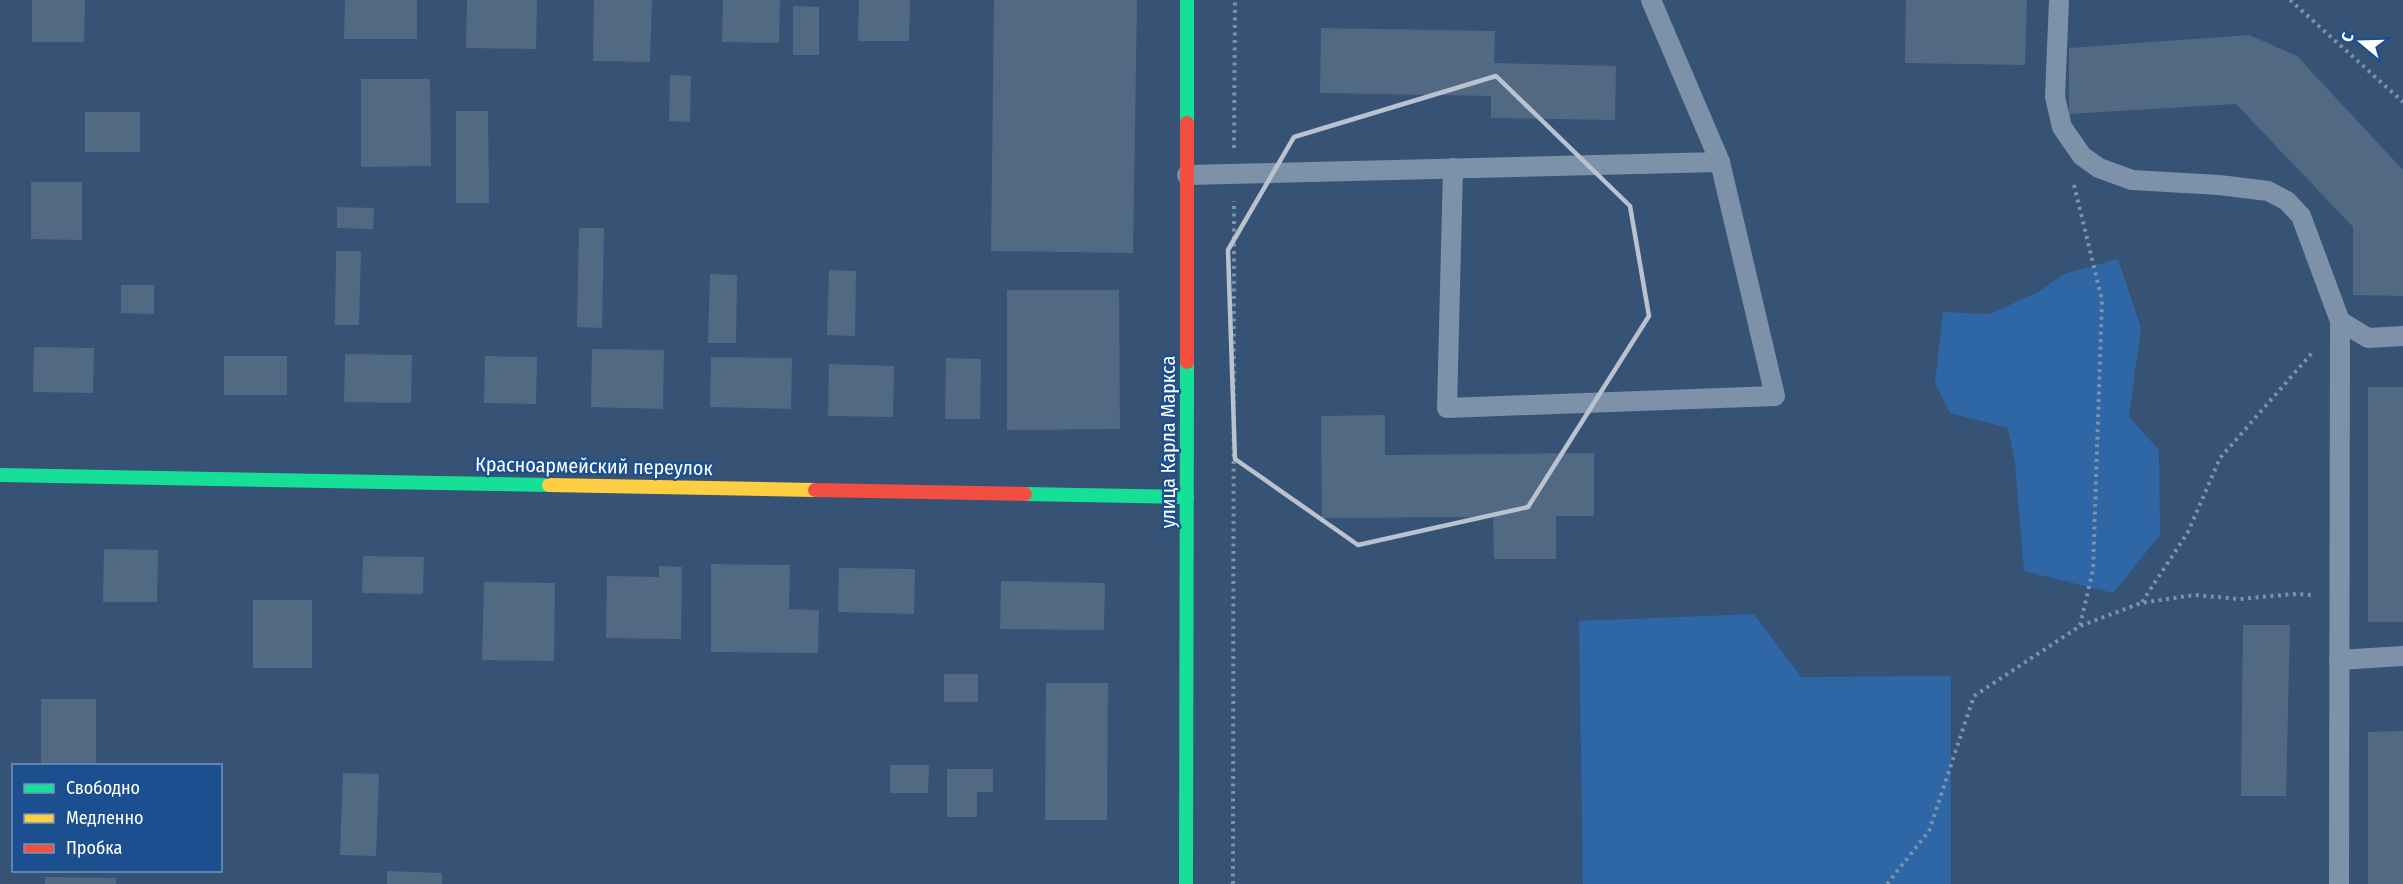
<svg xmlns="http://www.w3.org/2000/svg" width="2403" height="884" font-family="'Fira Sans Condensed',sans-serif">
	<style>
		.green { fill: #2f66a5 }
		.building { fill: #526984 }
		.lines { fill: none; stroke-linecap: round; stroke-linejoin: round }
		.path { stroke: #7d92a8; stroke-width: 4; stroke-dasharray: 3 4.5; stroke-linecap: butt }
		.lane { stroke: #7d92a8; stroke-width: 20 }
		.fast { stroke: #16e098; stroke-width: 14 }
		.slow { stroke: #ffcf43; stroke-width: 14 }
		.jam { stroke: #f24e42; stroke-width: 14 }
		.marked { fill: none; stroke: #b9c2ce; stroke-width: 4.5; stroke-linejoin: round }
		.labels { text-anchor: middle; dominant-baseline: central; stroke-width: 4.5; stroke-linejoin: round; paint-order: stroke }
		.street-label { font-size: 20px; fill: #fff; stroke: #1b4f8f }
	</style>
	<rect width="100%" height="100%" fill="#365274"/>
	<g class="green">
		<path d="M 2118,259 L 2141,328 L 2129,417 L 2159,450 L 2160,535 L 2113,593 L 2024,571 L 2015,463 L 2008,428 L 1950,413 L 1935,383 L 1943,312 L 1990,314 L 2038,292 L 2064,274 Z"/>
		<path d="M 1754,614 L 1801,677 L 1951,676 L 1951,884 L 1583,884 L 1579,621 Z"/>
	</g>
	<g class="building">
		<path d="M 32,0 L 85,0 L 84,42 L 32,42 Z"/>
		<path d="M 345,0 L 417,0 L 417,39 L 344,39 Z"/>
		<path d="M 467,0 L 537,0 L 536,49 L 466,48 Z"/>
		<path d="M 594,0 L 652,0 L 650,62 L 593,61 Z"/>
		<path d="M 723,0 L 780,0 L 779,43 L 722,42 Z"/>
		<path d="M 859,0 L 910,0 L 909,41 L 858,41 Z"/>
		<path d="M 994,0 L 1137,0 L 1133,253 L 991,251 Z"/>
		<path d="M 1906,0 L 2027,0 L 2025,65 L 1905,63 Z"/>
		<path d="M 793,6 L 819,7 L 819,55 L 793,55 Z"/>
		<path d="M 1321,28 L 1495,31 L 1494,63 L 1616,66 L 1615,120 L 1491,118 L 1491,96 L 1320,93 Z"/>
		<path d="M 2249,35 L 2297,56 L 2403,170 L 2403,296 L 2353,295 L 2353,227 L 2236,104 L 2069,114 L 2069,48 Z"/>
		<path d="M 670,75 L 691,76 L 690,122 L 669,121 Z"/>
		<path d="M 361,79 L 430,79 L 431,166 L 361,167 Z"/>
		<path d="M 456,111 L 488,111 L 489,203 L 456,203 Z"/>
		<rect x="85" y="112" width="55" height="40"/>
		<path d="M 31,182 L 82,182 L 82,240 L 31,239 Z"/>
		<path d="M 337,207 L 374,208 L 373,229 L 337,228 Z"/>
		<path d="M 579,228 L 604,228 L 602,328 L 577,327 Z"/>
		<path d="M 336,251 L 361,251 L 359,325 L 335,325 Z"/>
		<path d="M 829,270 L 856,271 L 855,336 L 827,335 Z"/>
		<path d="M 710,274 L 737,275 L 736,343 L 708,343 Z"/>
		<path d="M 121,285 L 154,285 L 154,314 L 121,313 Z"/>
		<path d="M 1007,290 L 1119,290 L 1120,429 L 1007,430 Z"/>
		<path d="M 34,347 L 94,348 L 93,393 L 33,392 Z"/>
		<path d="M 592,349 L 664,350 L 663,409 L 591,407 Z"/>
		<path d="M 345,354 L 412,355 L 411,403 L 344,402 Z"/>
		<rect x="224" y="356" width="63" height="39"/>
		<path d="M 485,356 L 537,357 L 536,404 L 484,403 Z"/>
		<path d="M 711,357 L 792,358 L 791,409 L 710,407 Z"/>
		<path d="M 946,358 L 981,359 L 980,419 L 945,419 Z"/>
		<path d="M 829,364 L 894,366 L 893,417 L 828,416 Z"/>
		<rect x="2368" y="387" width="35" height="235"/>
		<path d="M 1385,415 L 1385,455 L 1594,453 L 1594,516 L 1556,516 L 1556,559 L 1494,559 L 1493,517 L 1322,518 L 1321,416 Z"/>
		<path d="M 104,549 L 158,550 L 157,602 L 103,602 Z"/>
		<path d="M 363,556 L 424,557 L 423,594 L 362,593 Z"/>
		<path d="M 711,564 L 790,565 L 789,609 L 819,610 L 818,653 L 711,652 Z"/>
		<path d="M 659,566 L 682,567 L 681,639 L 606,638 L 607,576 L 659,577 Z"/>
		<path d="M 839,568 L 915,569 L 914,614 L 838,612 Z"/>
		<path d="M 1001,581 L 1105,583 L 1104,630 L 1000,629 Z"/>
		<path d="M 484,582 L 555,583 L 554,661 L 482,660 Z"/>
		<rect x="253" y="600" width="59" height="68"/>
		<path d="M 2243,625 L 2290,625 L 2286,796 L 2241,796 Z"/>
		<rect x="944" y="674" width="34" height="28"/>
		<path d="M 1046,683 L 1108,683 L 1107,820 L 1045,820 Z"/>
		<rect x="41" y="699" width="55" height="64"/>
		<path d="M 2403,731 L 2403,884 L 2368,884 L 2368,732 Z"/>
		<path d="M 890,765 L 929,765 L 928,793 L 890,793 Z"/>
		<path d="M 947,769 L 993,769 L 993,792 L 977,792 L 977,817 L 947,817 Z"/>
		<path d="M 343,773 L 379,774 L 376,856 L 340,855 Z"/>
		<path d="M 387,871 L 442,873 L 442,884 L 387,884 Z"/>
		<path d="M 45,877 L 116,878 L 116,884 L 45,884 Z"/>
	</g>
	<g class="lines">
		<g class="path">
			<path d="M 2290,0 L 2403,102"/>
			<path d="M 1234,148 L 1235,0"/>
			<path d="M 2074,185 L 2102,300 L 2093,570 L 2080,625"/>
			<path d="M 2142,602 L 2188,532 L 2220,458 L 2312,353"/>
			<path d="M 1233,884 L 1234,201"/>
			<path d="M 1887,884 L 1929,831 L 1974,696 L 2080,626 L 2141,603 L 2195,595 L 2240,599 L 2293,594 L 2313,595"/>
		</g>
		<g class="lane">
			<path d="M 2059,0 L 2055,97 L 2062,127 L 2082,156 L 2099,168 L 2132,180 L 2219,185 L 2268,191 L 2287,201 L 2301,216 L 2340,321 L 2368,338 L 2403,336"/>
			<path d="M 1453,168 L 1447,408 L 1775,396 L 1720,162"/>
			<path d="M 1187,175 L 1720,162 L 1651,0"/>
			<path d="M 2339,660 L 2403,656"/>
			<path d="M 2339,884 L 2340,321"/>
		</g>
		<g class="fast">
			<path d="M 1187,123 L 1187,0"/>
			<path d="M 0,475 L 549,485"/>
			<path d="M 1025,494 L 1187,497"/>
			<path d="M 1186,884 L 1187,362"/>
		</g>
		<path class="slow" d="M 549,485 L 815,490"/>
		<g class="jam">
			<path d="M 1187,362 L 1187,123"/>
			<path d="M 815,490 L 1025,494"/>
		</g>
	</g>
	<path class="marked" d="M 1496,76 L 1630,206 L 1649,316 L 1528,507 L 1358,545 L 1235,459 L 1228,250 L 1294,137 Z"/>
	<g class="labels">
		<g class="street-label">
			<text transform="translate(1168 442) rotate(-90)">улица Карла Маркса</text>
			<text transform="translate(594 466) rotate(1)">Красноармейский переулок</text>
		</g>
	</g>
	<rect x="12" y="764" width="210" height="108" fill="#1b4f8f" stroke="#7695bc" stroke-width="1.5"/>
	<rect x="24" y="784" width="30" height="9" fill="#16e098" stroke="#7695bc" stroke-width="1.5"/>
	<text x="66" y="794" font-size="18" fill="#ffffff">Свободно</text>
	<rect x="24" y="814" width="30" height="9" fill="#ffcf43" stroke="#7695bc" stroke-width="1.5"/>
	<text x="66" y="824" font-size="18" fill="#ffffff">Медленно</text>
	<rect x="24" y="844" width="30" height="9" fill="#f24e42" stroke="#7695bc" stroke-width="1.5"/>
	<text x="66" y="854" font-size="18" fill="#ffffff">Пробка</text>
	<g transform="translate(2361 42) rotate(289)" stroke="#1b4f8f" stroke-width="4.5" paint-order="stroke">
	<path d="M0-4.5L10 22L0 15L-10 22Z" fill="#ffffff"/>
	<text y="-9" font-size="16" font-weight="bold" text-anchor="middle" fill="#ffffff">С</text>
	</g>
</svg>
